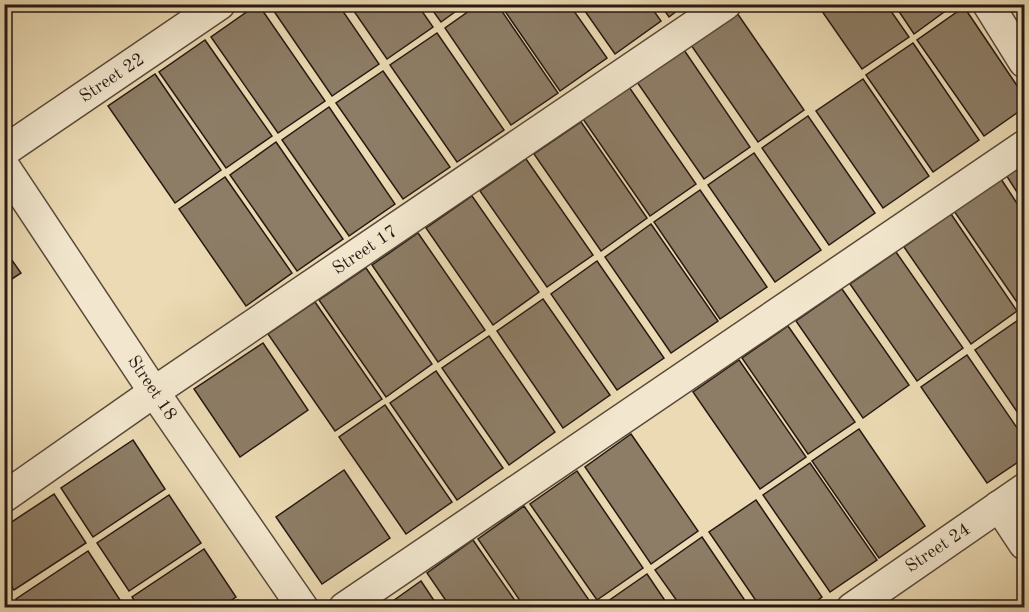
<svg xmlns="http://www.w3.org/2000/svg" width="1029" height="612" font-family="'Old Standard TT',serif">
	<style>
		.building { fill: #8d7d66; stroke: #271912; stroke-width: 1.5 }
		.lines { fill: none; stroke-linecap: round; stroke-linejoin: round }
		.street-casing { stroke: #58493a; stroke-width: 33 }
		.street { stroke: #f2e7ce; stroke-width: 30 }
		.labels { text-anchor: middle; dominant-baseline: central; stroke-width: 4.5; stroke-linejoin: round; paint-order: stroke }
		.street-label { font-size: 18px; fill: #271912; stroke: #f2e7ce }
	</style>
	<rect width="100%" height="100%" fill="#ebdab3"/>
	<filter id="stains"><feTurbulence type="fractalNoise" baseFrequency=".00333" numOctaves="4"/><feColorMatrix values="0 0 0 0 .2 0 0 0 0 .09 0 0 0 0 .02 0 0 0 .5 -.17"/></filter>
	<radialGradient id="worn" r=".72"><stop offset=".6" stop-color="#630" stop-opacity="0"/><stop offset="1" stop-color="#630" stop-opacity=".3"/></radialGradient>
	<g class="building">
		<path d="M 258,4 L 325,101 L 278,133 L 211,37 Z"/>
		<path d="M 269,4 L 338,4 L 379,64 L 332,96 Z"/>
		<path d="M 349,4 L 417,4 L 433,27 L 387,59 Z"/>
		<path d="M 428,4 L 466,4 L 441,22 Z"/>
		<path d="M 479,4 L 497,4 L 558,93 L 511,125 L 445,28 Z"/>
		<path d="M 500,4 L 569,4 L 607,58 L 560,91 Z"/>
		<path d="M 580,4 L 649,4 L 661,21 L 615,54 Z"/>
		<path d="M 660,4 L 686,4 L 669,17 Z"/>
		<path d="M 817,4 L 886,4 L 909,37 L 862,69 Z"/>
		<path d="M 894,4 L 955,4 L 914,34 Z"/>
		<path d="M 964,7 L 1024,96 L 1024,108 L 984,136 L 917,40 Z"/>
		<path d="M 737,13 L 804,110 L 758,142 L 691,45 Z"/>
		<path d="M 437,33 L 504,130 L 457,162 L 390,65 Z"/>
		<path d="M 205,40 L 272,136 L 226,168 L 159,72 Z"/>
		<path d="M 913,43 L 979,140 L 933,172 L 866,75 Z"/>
		<path d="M 684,50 L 750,147 L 704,179 L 637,82 Z"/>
		<path d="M 383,71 L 450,167 L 403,199 L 336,103 Z"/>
		<path d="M 155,74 L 221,170 L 175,203 L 108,106 Z"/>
		<path d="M 863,79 L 929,176 L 883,208 L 816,111 Z"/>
		<path d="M 629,87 L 696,184 L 650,216 L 583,119 Z"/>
		<path d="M 329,107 L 395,204 L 349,236 L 282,140 Z"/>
		<path d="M 808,116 L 875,213 L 829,245 L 762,148 Z"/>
		<path d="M 581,122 L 647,218 L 601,251 L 534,154 Z"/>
		<path d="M 276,142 L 343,239 L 297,271 L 230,175 Z"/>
		<path d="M 754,153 L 821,250 L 775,282 L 708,185 Z"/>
		<path d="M 526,159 L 593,255 L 547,287 L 480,191 Z"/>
		<path d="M 1024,162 L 1024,203 L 1006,175 Z"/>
		<path d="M 225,177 L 292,273 L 246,306 L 179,209 Z"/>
		<path d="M 1001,179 L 1024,214 L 1024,305 L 1021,308 L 954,211 Z"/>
		<path d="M 700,190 L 767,287 L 720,319 L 654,222 Z"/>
		<path d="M 472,196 L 539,292 L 493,325 L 426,228 Z"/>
		<path d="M 951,214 L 1017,311 L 971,344 L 904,247 Z"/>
		<path d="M 651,224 L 718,321 L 671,353 L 605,257 Z"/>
		<path d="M 418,233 L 485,330 L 438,362 L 372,265 Z"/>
		<path d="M 4,249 L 21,273 L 4,284 Z"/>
		<path d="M 896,252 L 963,348 L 917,381 L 850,284 Z"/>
		<path d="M 597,261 L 664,358 L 617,390 L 551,294 Z"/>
		<path d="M 366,268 L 432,364 L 386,397 L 319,300 Z"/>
		<path d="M 842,289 L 909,385 L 863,418 L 796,321 Z"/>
		<path d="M 543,299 L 610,395 L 563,428 L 497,331 Z"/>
		<path d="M 315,302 L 382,399 L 335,431 L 268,334 Z"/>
		<path d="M 1021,318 L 1024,322 L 1024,422 L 975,350 Z"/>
		<path d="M 788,326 L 855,422 L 808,454 L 742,358 Z"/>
		<path d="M 489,336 L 555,432 L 509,465 L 442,368 Z"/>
		<path d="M 263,343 L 308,410 L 240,457 L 194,389 Z"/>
		<path d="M 967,355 L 1024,438 L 1024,458 L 987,483 L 921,387 Z"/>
		<path d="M 739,360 L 806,457 L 760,489 L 693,392 Z"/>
		<path d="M 436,371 L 503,468 L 457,500 L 390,403 Z"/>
		<path d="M 385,405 L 452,502 L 406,534 L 339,437 Z"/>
		<path d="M 859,429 L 925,526 L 879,558 L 812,461 Z"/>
		<path d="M 631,434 L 698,531 L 651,564 L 585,467 Z"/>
		<path d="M 133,440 L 165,489 L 93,537 L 61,488 Z"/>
		<path d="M 810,463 L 877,560 L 830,592 L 763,495 Z"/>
		<path d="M 344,470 L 390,538 L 322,584 L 276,517 Z"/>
		<path d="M 577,471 L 643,568 L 597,600 L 530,504 Z"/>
		<path d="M 54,494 L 86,543 L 14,590 L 4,576 L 4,527 Z"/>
		<path d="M 169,495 L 201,543 L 129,591 L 97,543 Z"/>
		<path d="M 756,500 L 822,597 L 807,608 L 761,608 L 709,532 Z"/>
		<path d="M 524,506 L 591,603 L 585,608 L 525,608 L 478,539 Z"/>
		<path d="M 702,537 L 750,608 L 682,608 L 655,570 Z"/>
		<path d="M 473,540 L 520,608 L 451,608 L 427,573 Z"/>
		<path d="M 204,549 L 236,597 L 220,608 L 139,608 L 132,597 Z"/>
		<path d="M 88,551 L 120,600 L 109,608 L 22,608 L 16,599 Z"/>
		<path d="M 647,574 L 670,608 L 602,608 L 601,606 Z"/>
		<path d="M 421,581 L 439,608 L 383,608 Z"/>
		<path d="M 238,600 L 242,608 L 227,608 Z"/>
	</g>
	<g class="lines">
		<defs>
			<g id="street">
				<path d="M 988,4 L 1024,62"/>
				<path d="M 4,151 L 220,4"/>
				<path d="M 4,166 L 154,392 L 303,608"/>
				<path d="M 4,497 L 154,392 L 726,4"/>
				<path d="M 999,506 L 1024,544"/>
				<path d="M 344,608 L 1024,146"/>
				<path d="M 852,608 L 1024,489"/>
			</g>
		</defs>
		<use href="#street" class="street-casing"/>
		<use href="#street" class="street"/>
	</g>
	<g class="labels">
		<g class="street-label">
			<text transform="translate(112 78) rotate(-34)">Street 22</text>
			<text transform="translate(365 250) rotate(-34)">Street 17</text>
			<text transform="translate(152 388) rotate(56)">Street 18</text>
			<text transform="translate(938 548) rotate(-34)">Street 24</text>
		</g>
	</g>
	<rect width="1029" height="612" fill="none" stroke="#ebdab3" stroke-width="24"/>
	<rect x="6" y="6" width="1017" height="600" fill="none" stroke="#271912" stroke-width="3"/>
	<rect x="12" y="12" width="1005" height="588" fill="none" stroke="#271912" stroke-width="1.5"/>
	<rect width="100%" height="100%" filter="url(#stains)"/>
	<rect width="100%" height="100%" fill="url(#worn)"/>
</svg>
